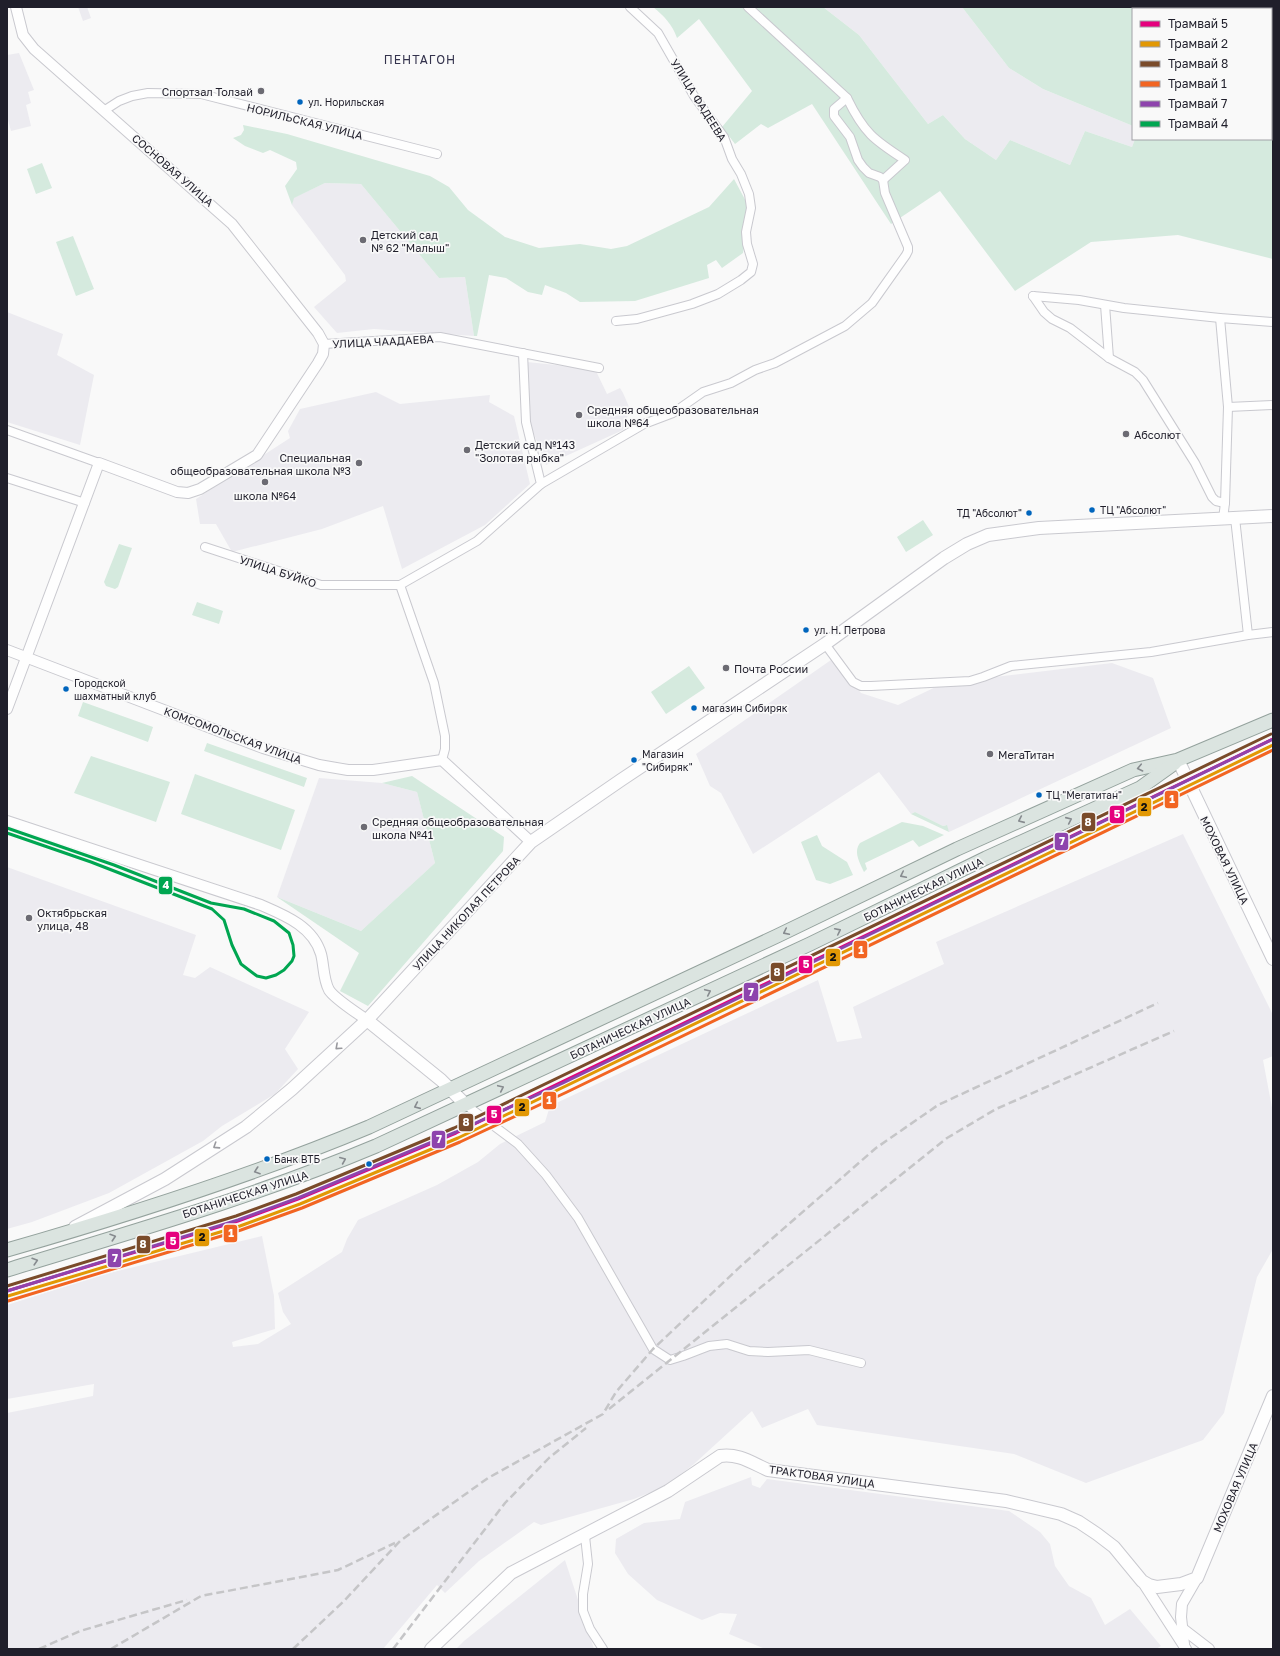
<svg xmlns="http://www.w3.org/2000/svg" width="1280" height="1656" font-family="'Golos Text',sans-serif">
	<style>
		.built { fill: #ecebf0 }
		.green { fill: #d5eade }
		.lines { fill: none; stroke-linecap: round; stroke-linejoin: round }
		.minor-casing { stroke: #c9c9cf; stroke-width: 10 }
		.tertiary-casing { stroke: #c9c9cf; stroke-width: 12 }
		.secondary-casing { stroke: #c9c9cf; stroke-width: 14 }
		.primary-casing { stroke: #94a29d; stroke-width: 15 }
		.minor { stroke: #fefefe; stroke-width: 8 }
		.tertiary { stroke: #fefefe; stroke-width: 10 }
		.secondary { stroke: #fefefe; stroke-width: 12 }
		.primary { stroke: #dbe4e0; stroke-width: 13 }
		.rail { stroke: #c5c5c7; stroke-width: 2.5; stroke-dasharray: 8 4; stroke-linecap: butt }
		.tram-1-casing { stroke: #f9f9f9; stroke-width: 6 }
		.tram-2-casing { stroke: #f9f9f9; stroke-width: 6 }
		.tram-3-casing { stroke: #f9f9f9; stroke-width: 6 }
		.tram-4-casing { stroke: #f9f9f9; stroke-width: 6 }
		.tram-5-casing { stroke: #f9f9f9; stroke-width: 6 }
		.tram-6-casing { stroke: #f9f9f9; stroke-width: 6 }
		.tram-1 { stroke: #e5007d; stroke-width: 3 }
		.tram-2 { stroke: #e29804; stroke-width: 3 }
		.tram-3 { stroke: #7a4b2a; stroke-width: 3 }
		.tram-4 { stroke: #f26522; stroke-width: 3 }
		.tram-5 { stroke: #8e44ad; stroke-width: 3 }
		.tram-6 { stroke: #00a651; stroke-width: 3 }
		.oneway { stroke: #878b8f }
		.oneway2 { stroke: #9a9a9f }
		.poi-dot { fill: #6c6b73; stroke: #f9f9f9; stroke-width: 1.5 }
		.bus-dot { fill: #0065bd; stroke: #f9f9f9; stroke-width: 1.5 }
		.labels { text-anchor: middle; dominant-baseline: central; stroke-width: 3.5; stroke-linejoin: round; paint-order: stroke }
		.bus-label { font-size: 10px; fill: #201f2b; stroke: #f9f9f9; text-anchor: start }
		.poi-label { font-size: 11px; fill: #201f2b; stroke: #f9f9f9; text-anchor: start }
		.street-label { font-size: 11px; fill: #201f2b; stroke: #f9f9f9 }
		.neighbourhood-label { font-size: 12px; letter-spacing: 1px; fill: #34334d; stroke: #f9f9f9 }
		.line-badge { stroke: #f9f9f9; stroke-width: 1.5 }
		.badge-label { font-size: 11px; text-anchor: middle; font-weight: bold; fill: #fff }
		.pale-badge-label { font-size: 11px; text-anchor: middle; font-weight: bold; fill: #111 }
	</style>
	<rect width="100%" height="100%" fill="#f9f9f9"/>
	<g class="built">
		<path d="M 78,7 L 87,7 L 91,18 L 83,21 Z"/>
		<path d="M 823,7 L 962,7 L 1009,68 L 1043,89 L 1133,126 L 1133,139 L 1135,139 L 1132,147 L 1085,131 L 1070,165 L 1010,140 L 996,160 L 965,139 L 943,115 L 928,124 L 859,35 Z"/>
		<path d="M 19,53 L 34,90 L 28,92 L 31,103 L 26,105 L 31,126 L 11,131 L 7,116 L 7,55 Z"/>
		<path d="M 325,183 L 361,184 L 439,278 L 465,277 L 474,336 L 374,329 L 337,333 L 314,307 L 346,281 L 345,275 L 292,205 L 293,198 Z"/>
		<path d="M 7,312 L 63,334 L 57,355 L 94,375 L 80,445 L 7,422 Z"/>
		<path d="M 527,362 L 595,369 L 607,394 L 620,388 L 623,393 L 630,409 L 623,430 L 546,465 L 529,421 Z"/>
		<path d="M 376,392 L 400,404 L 490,395 L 489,402 L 514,416 L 530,484 L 485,525 L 402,569 L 383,506 L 322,529 L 232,552 L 216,524 L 200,524 L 196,499 L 290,438 L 288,431 L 300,409 Z"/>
		<path d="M 831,660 L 861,693 L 898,705 L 944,683 L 1112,663 L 1153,678 L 1171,728 L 949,832 L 946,825 L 943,826 L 915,812 L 911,814 L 879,772 L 753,854 L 721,793 L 710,786 L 696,754 Z"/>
		<path d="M 319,778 L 382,783 L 417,792 L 435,863 L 361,931 L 277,897 Z"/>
		<path d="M 1183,834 L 1273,1015 L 1273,1056 L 1263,1060 L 1273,1113 L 1273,1249 L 1257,1277 L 1224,1413 L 1203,1440 L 1086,1483 L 1014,1454 L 817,1425 L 808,1409 L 762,1428 L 752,1411 L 694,1464 L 666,1486 L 634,1499 L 541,1525 L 534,1522 L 479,1561 L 445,1593 L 437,1585 L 383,1649 L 7,1649 L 7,1413 L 93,1396 L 94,1384 L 7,1399 L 7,1305 L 101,1275 L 262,1236 L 274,1296 L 275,1329 L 232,1342 L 233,1347 L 258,1344 L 291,1324 L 283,1312 L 278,1293 L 342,1252 L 347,1239 L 358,1220 L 437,1185 L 478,1162 L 500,1144 L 545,1122 L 550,1106 L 818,980 L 837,1042 L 862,1038 L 853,1007 L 944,964 L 936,942 Z"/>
		<path d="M 7,867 L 196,935 L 183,975 L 195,978 L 210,967 L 309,1012 L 285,1049 L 298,1069 L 275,1094 L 222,1126 L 203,1141 L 109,1193 L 32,1222 L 7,1229 Z"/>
		<path d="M 751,1477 L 752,1485 L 760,1488 L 767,1479 L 1009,1511 L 1040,1532 L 1050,1544 L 1055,1566 L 1069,1586 L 1091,1598 L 1105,1625 L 1130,1609 L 1161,1646 L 1156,1649 L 765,1649 L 729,1634 L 737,1614 L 720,1613 L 702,1620 L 657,1600 L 628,1574 L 615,1553 L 616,1539 L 644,1523 L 680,1519 L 685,1502 Z"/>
		<path d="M 565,1560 L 594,1649 L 456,1649 L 464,1641 Z"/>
	</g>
	<g class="green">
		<path d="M 653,7 L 823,7 L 859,35 L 928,124 L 943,115 L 965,139 L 996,160 L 1010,140 L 1070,165 L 1085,131 L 1132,147 L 1135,139 L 1271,139 L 1271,9 L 1133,9 L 1133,126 L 1043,89 L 1009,68 L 962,7 L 1273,7 L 1273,259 L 1178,235 L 1091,242 L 1015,291 L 940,191 L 891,224 L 812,104 L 768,128 L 761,124 L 735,144 L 722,127 L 752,91 L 699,19 L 677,38 C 672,24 664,16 653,7 Z"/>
		<path d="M 243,125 L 287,134 L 430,176 L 449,187 L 468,210 L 505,237 L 539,248 L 580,244 L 611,249 L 627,246 L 709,207 L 734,179 L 749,207 L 743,253 L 722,268 L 716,260 L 707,265 L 709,278 L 635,301 L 580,302 L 566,293 L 545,285 L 542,295 L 528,292 L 506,278 L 489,275 L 477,336 L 474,336 L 465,277 L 439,278 L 361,184 L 325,183 L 294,198 L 292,205 L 285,186 L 297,169 L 296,162 L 270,150 L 263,153 L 245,146 L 233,138 L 241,135 L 244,130 Z"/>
		<path d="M 42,163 L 52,188 L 36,194 L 27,169 Z"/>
		<path d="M 73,236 L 94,289 L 76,296 L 56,242 Z"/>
		<path d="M 923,520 L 933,535 L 906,552 L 897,537 Z"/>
		<path d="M 119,544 L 132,548 L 118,587 L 115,589 L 106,586 L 104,582 Z"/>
		<path d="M 197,602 L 223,611 L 219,624 L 192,615 Z"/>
		<path d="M 689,666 L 705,688 L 666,714 L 651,692 Z"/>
		<path d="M 83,702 L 153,727 L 148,742 L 78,716 Z"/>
		<path d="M 207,743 L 307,778 L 304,787 L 204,751 Z"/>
		<path d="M 91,756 L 170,782 L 156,822 L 74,793 Z"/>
		<path d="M 195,774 L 295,810 L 281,850 L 181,814 Z"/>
		<path d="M 412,776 L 504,837 L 503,851 L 368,1006 L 340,991 L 359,953 L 277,897 L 361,931 L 435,863 L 417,792 L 382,783 Z"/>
		<path d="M 915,812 L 943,826 L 947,825 L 949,832 L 911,814 Z"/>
		<path d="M 902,822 L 923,826 L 944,835 L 919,847 L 913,840 L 865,863 L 867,869 L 864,872 C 860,863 853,852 860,843 Z"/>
		<path d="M 817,835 L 822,846 L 847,862 L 853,875 L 830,884 L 816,880 L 801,842 Z"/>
	</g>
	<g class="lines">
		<defs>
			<g id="minor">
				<path d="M 748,7 L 847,98 C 864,133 874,140 905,160 L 883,180"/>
				<path d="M 105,110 L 119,101 L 132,96 L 148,93 L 201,94 L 437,154"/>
				<path d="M 1033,296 L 1044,312 L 1052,319 L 1070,328 L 1109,358 L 1135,372 L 1143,380 L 1195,463 L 1212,497 L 1216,501 L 1225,503"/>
				<path d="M 1033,296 L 1079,300 L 1124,308 L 1220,318 L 1273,322"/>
				<path d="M 1105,305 L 1109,358"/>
				<path d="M 1220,318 L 1228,407 L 1225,503 L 1223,519"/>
				<path d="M 616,321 L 637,319 L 692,304 L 718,294 L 741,280 L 751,272 L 753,264 L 747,244 L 746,232 L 751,208 L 749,194 L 741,174 L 732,159 L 724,137 L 694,96 L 658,33 L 630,7"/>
				<path d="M 324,344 L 440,337 L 599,368"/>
				<path d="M 1228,407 L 1273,405"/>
				<path d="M 7,430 L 99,463"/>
				<path d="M 7,478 L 85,503"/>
				<path d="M 541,484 L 644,424 L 673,413 L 703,392 L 731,383 L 755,370 L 775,363 L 845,326 L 872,303 L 906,255 L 908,251 L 908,247 L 885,193 L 883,180 L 880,177 L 869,173 L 863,167 L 858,160 L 850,137 L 834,116 L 834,109 L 847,98"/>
				<path d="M 1235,518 L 1248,635"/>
				<path d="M 205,547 L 321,585 L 400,585"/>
				<path d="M 825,644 L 853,682 L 861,686 L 871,686 L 970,681 L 983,677 L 1011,666 L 1151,652 L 1248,635 L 1273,632"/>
				<path d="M 442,760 L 445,749 L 445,736 L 434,683 L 400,585 L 477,541 L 541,484 L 526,422 L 523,353"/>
				<path d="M 466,1105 L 518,1144 L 546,1175 L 578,1218 L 653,1349 L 670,1360 L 683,1356 L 709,1346 L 727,1344 L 749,1351 L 768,1352 L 809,1350 L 861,1363"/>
				<path d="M 585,1536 L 588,1564 L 583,1594 L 583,1611 L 590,1629 L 603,1649"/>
			</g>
			<g id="tertiary">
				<path d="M 7,650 L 263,748 L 319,765 L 348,770 L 373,770 L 442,760 L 531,842"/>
				<path d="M 7,709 L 99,463 L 177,492 L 188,493 L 200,489 L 257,455 L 318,363 L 323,354 L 324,344 L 318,333 L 232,224 L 34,49 L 23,35 L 16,7"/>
				<path d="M 7,821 L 261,905 C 284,915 313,926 321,954 C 324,965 323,979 329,990 C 334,998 358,1014 367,1020"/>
				<path d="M 1142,1581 L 1186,1649"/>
				<path d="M 1183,1629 L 1209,1649"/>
				<path d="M 1184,1644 L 1181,1617 L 1182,1604 L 1197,1578"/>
			</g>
			<g id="secondary">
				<path d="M 1178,760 L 1273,959"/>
				<path d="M 367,1020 L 441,1080 L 466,1105"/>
				<path d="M 75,1227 L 165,1179 L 246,1127 L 292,1089 L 367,1020 L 531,842 L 621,780 L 825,644 L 944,558 L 967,544 L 988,535 L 1039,528 L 1273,516"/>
				<path d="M 431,1649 L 511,1573 L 668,1491 L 720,1456 C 738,1453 752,1463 768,1470 L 1006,1501 L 1061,1514 L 1079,1522 L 1097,1534 L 1114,1547 L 1142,1581 L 1149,1585 L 1157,1587 L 1181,1584 L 1197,1578 L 1273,1396"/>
			</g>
			<g id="primary">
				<path d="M 7,1250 C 129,1215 252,1176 369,1127 L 777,936 L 957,849 L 1133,770 L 1178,760 L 1273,720"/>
				<path d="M 7,1270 C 131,1232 257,1196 376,1146 L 810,944 L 986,858 L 1140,788 L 1175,763"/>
			</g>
		</defs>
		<use href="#minor" class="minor-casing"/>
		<use href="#tertiary" class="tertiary-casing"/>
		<use href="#secondary" class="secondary-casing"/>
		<use href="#primary" class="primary-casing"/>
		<use href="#minor" class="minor"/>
		<use href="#tertiary" class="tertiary"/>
		<use href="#secondary" class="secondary"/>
		<use href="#primary" class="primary"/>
		<g class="rail">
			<path d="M 609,1409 L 947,1138 L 996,1109 L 1174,1031"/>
			<path d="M 39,1649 L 80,1631 L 187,1600"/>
			<path d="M 111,1649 L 201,1596 L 338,1570 L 395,1543"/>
			<path d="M 293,1649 L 344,1601 L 400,1541 L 488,1478 L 603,1414 L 616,1392 L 653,1349 L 743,1264 L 876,1148 L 938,1105 L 1158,1003"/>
			<path d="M 393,1649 L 505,1503 L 549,1458 L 586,1428"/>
		</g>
		<defs>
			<path id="tram-1" d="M 7,1291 L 238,1221 L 298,1199 L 456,1133 L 1273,739"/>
			<path id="tram-2" d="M 8,1296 L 240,1226 L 300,1204 L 458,1138 L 1273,745"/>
			<path id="tram-3" d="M 7,1286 L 236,1216 L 296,1194 L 454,1128 L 1271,734"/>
			<path id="tram-4" d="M 8,1301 L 241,1230 L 302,1208 L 460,1142 L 567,1092 L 1273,750"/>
			<path id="tram-5" d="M 7,1291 L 238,1220 L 298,1198 L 456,1132 L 563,1083 L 1271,740"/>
			<path id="tram-6" d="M 7,828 L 114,865 L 211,903 L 244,909 L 274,921 L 289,933 L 293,945 L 294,956 L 292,961 L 284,970 L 276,975 L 266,978 L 257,976 L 241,964 L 232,945 L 224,920 L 212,909 L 91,862 L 7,833"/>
		</defs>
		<use href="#tram-1" class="tram-1-casing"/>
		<use href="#tram-2" class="tram-2-casing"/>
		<use href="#tram-3" class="tram-3-casing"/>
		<use href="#tram-4" class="tram-4-casing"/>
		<use href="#tram-5" class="tram-5-casing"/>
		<use href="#tram-6" class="tram-6-casing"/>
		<use href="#tram-1" class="tram-1"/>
		<use href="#tram-2" class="tram-2"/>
		<use href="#tram-3" class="tram-3"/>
		<use href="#tram-4" class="tram-4"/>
		<use href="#tram-5" class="tram-5"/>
		<use href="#tram-6" class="tram-6"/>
	</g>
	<defs><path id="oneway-chevron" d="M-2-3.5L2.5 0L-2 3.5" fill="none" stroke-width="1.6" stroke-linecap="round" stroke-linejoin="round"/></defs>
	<g class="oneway">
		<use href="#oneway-chevron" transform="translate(1140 768) rotate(168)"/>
		<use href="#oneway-chevron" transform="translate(1021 820) rotate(156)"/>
		<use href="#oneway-chevron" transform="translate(1069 820) rotate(-24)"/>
		<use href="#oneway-chevron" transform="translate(903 875) rotate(154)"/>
		<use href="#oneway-chevron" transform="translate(838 931) rotate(-26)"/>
		<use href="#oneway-chevron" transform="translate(786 932) rotate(154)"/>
		<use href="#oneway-chevron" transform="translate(708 992) rotate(-25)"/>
		<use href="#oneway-chevron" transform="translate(501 1088) rotate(-25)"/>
		<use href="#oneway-chevron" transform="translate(417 1106) rotate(156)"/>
		<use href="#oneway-chevron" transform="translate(343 1160) rotate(-23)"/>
		<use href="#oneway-chevron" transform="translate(257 1171) rotate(161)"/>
		<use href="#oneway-chevron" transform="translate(113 1237) rotate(-18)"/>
		<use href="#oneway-chevron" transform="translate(35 1261) rotate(-17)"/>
	</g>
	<g class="oneway2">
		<use href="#oneway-chevron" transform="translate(338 1047) rotate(138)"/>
		<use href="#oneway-chevron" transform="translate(216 1146) rotate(147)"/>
	</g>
	<g class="poi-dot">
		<circle cx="261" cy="91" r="4"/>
		<circle cx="363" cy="240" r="4"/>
		<circle cx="579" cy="415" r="4"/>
		<circle cx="1126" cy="434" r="4"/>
		<circle cx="467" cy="450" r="4"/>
		<circle cx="359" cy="463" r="4"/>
		<circle cx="265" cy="482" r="4"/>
		<circle cx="726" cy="668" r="4"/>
		<circle cx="990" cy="754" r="4"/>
		<circle cx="364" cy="827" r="4"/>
		<circle cx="29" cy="918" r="4"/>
	</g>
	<g class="bus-dot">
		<circle cx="300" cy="102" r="3.5"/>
		<circle cx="1092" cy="510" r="3.5"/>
		<circle cx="1029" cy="513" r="3.5"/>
		<circle cx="806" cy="630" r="3.5"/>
		<circle cx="66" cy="689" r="3.5"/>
		<circle cx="694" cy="708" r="3.5"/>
		<circle cx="634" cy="760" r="3.5"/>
		<circle cx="1039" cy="795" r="3.5"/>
		<circle cx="267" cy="1159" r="3.5"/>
		<circle cx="369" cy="1164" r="3.5"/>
	</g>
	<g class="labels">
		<g class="bus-label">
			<text x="308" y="102">ул. Норильская</text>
			<text x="1100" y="510">ТЦ "Абсолют"</text>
			<text x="1022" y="513" text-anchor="end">ТД "Абсолют"</text>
			<text x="814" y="630">ул. Н. Петрова</text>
			<text x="74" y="683">Городской<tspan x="74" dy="13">шахматный клуб</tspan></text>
			<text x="702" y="708">магазин Сибиряк</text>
			<text x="642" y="754">Магазин<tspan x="642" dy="13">"Сибиряк"</tspan></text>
			<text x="1046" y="795">ТЦ "Мегатитан"</text>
			<text x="274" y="1159">Банк ВТБ</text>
		</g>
		<g class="poi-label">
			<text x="253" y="91" text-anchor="end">Спортзал Толзай</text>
			<text x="371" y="234">Детский сад<tspan x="371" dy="13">№ 62 "Малыш"</tspan></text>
			<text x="587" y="409">Средняя общеобразовательная<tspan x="587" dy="13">школа №64</tspan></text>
			<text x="1134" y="434">Абсолют</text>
			<text x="475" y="444">Детский сад №143<tspan x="475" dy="13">"Золотая рыбка"</tspan></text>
			<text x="351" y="457" text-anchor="end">Специальная<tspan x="351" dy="13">общеобразовательная школа №3</tspan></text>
			<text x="265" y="495" text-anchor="middle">школа №64</text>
			<text x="734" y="668">Почта России</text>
			<text x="998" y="754">МегаТитан</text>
			<text x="372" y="821">Средняя общеобразовательная<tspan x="372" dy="13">школа №41</tspan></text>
			<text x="37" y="912">Октябрьская<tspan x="37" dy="13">улица, 48</tspan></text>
		</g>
		<g class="street-label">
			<text transform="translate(699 100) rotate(58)">УЛИЦА ФАДЕЕВА</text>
			<text transform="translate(305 121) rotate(14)">НОРИЛЬСКАЯ УЛИЦА</text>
			<text transform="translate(173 170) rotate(41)">СОСНОВАЯ УЛИЦА</text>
			<text transform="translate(383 341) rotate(-3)">УЛИЦА ЧААДАЕВА</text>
			<text transform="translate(278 571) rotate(18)">УЛИЦА БУЙКО</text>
			<text transform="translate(233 735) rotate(20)">КОМСОМОЛЬСКАЯ УЛИЦА</text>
			<text transform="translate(1225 860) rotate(64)">МОХОВАЯ УЛИЦА</text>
			<text transform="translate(923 889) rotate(-26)">БОТАНИЧЕСКАЯ УЛИЦА</text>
			<text transform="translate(466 913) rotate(-47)">УЛИЦА НИКОЛАЯ ПЕТРОВА</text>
			<text transform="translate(630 1028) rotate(-25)">БОТАНИЧЕСКАЯ УЛИЦА</text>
			<text transform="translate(245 1194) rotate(-18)">БОТАНИЧЕСКАЯ УЛИЦА</text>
			<text transform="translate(822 1476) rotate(8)">ТРАКТОВАЯ УЛИЦА</text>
			<text transform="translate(1235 1487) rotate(-67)">МОХОВАЯ УЛИЦА</text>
		</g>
		<g class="neighbourhood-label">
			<text x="420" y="59">ПЕНТАГОН</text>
		</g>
	</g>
	<g class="line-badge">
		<rect x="1164" y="790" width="15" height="19" rx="4" fill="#f26522"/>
		<rect x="1137" y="797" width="15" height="20" rx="4" fill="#e29804"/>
		<rect x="1109" y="805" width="16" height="19" rx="4" fill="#e5007d"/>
		<rect x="1081" y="812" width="15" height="20" rx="4" fill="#7a4b2a"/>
		<rect x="1054" y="832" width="15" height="19" rx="4" fill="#8e44ad"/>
		<rect x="158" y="876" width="15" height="19" rx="4" fill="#00a651"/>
		<rect x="853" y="940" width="15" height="19" rx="4" fill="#f26522"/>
		<rect x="825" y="948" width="16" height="19" rx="4" fill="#e29804"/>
		<rect x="798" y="955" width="15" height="19" rx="4" fill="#e5007d"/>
		<rect x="770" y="962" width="15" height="20" rx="4" fill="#7a4b2a"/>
		<rect x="743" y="982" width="16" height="20" rx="4" fill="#8e44ad"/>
		<rect x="542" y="1091" width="15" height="19" rx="4" fill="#f26522"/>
		<rect x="514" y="1098" width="16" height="19" rx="4" fill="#e29804"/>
		<rect x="486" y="1105" width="16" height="19" rx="4" fill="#e5007d"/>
		<rect x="458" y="1113" width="16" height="19" rx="4" fill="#7a4b2a"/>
		<rect x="431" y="1130" width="15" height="19" rx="4" fill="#8e44ad"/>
		<rect x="223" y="1224" width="15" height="19" rx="4" fill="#f26522"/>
		<rect x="194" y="1228" width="16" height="19" rx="4" fill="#e29804"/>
		<rect x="165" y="1231" width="15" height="19" rx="4" fill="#e5007d"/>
		<rect x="136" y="1235" width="15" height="19" rx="4" fill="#7a4b2a"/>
		<rect x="107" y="1248" width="15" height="20" rx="4" fill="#8e44ad"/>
	</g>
	<g class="badge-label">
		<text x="1172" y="803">1</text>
		<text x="1117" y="818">5</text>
		<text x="1088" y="826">8</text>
		<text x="1062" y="845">7</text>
		<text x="166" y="889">4</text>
		<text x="861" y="954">1</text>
		<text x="806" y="968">5</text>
		<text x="777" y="976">8</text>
		<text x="751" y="996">7</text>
		<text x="549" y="1104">1</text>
		<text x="494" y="1118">5</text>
		<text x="466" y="1126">8</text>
		<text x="439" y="1143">7</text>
		<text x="231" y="1237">1</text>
		<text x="173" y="1245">5</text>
		<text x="143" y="1248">8</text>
		<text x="115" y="1262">7</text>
	</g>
	<g class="pale-badge-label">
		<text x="1144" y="811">2</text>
		<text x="833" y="961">2</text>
		<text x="522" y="1111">2</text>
		<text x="202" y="1241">2</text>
	</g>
	<rect width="1280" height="1656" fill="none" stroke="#201f2b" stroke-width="16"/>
	<rect x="1132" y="8" width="140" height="132" fill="#f9f9f9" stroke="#a2a2a7"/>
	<rect x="1140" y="21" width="20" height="6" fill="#e5007d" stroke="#a2a2a7"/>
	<text x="1168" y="28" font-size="12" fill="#201f2b">Трамвай 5</text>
	<rect x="1140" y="41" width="20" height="6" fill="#e29804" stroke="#a2a2a7"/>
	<text x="1168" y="48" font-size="12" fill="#201f2b">Трамвай 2</text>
	<rect x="1140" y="61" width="20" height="6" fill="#7a4b2a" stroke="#a2a2a7"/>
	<text x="1168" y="68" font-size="12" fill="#201f2b">Трамвай 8</text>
	<rect x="1140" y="81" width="20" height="6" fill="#f26522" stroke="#a2a2a7"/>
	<text x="1168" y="88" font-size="12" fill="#201f2b">Трамвай 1</text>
	<rect x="1140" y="101" width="20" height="6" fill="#8e44ad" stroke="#a2a2a7"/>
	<text x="1168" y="108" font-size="12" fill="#201f2b">Трамвай 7</text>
	<rect x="1140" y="121" width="20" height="6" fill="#00a651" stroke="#a2a2a7"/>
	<text x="1168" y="128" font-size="12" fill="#201f2b">Трамвай 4</text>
</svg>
